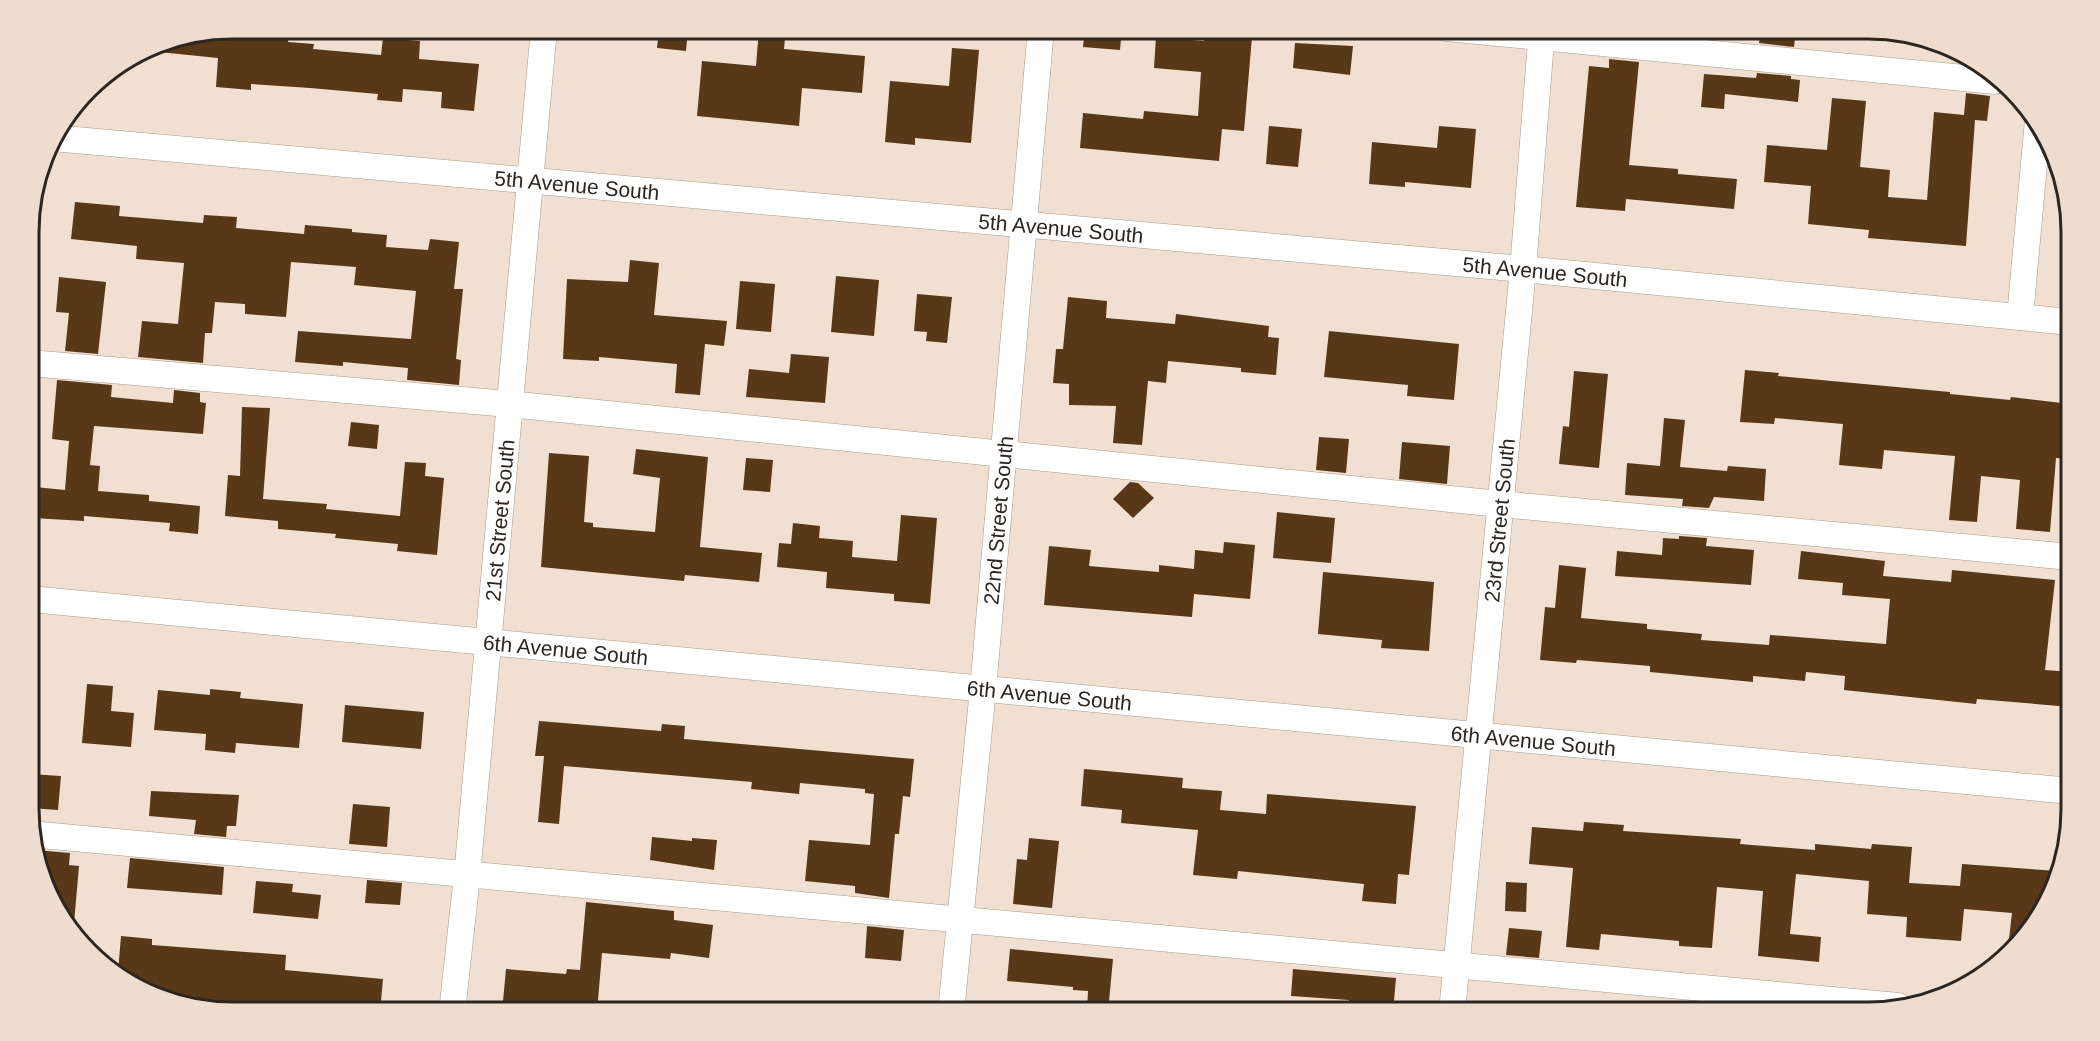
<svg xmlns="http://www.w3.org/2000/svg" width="2100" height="1041" font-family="Helvetica,sans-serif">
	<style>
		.building { fill: #583817 }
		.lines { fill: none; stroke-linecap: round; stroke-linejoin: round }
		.minor-casing { stroke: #aa9a8b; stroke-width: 27 }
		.minor { stroke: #fff; stroke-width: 26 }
		.labels { text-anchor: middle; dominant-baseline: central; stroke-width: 6; stroke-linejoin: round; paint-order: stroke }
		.street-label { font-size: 21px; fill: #2c2520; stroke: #ffedde }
		.rim { fill: none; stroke: #2c2520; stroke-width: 3 }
	</style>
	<rect width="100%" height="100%" fill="#f1e0d1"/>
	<g class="building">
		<path d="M 232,28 L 290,28 L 288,42 L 314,44 L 313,49 L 381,55 L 383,38 L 420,41 L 419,59 L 479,64 L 474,111 L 441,108 L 442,92 L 403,89 L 402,102 L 377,100 L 378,94 L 310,88 L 251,84 L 251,90 L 216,87 L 218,58 L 149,51 L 149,47 L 154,44 Z"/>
		<path d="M 659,28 L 688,28 L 686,51 L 657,48 Z"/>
		<path d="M 759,28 L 786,28 L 784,49 L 865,56 L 862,93 L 802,88 L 799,126 L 697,116 L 702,61 L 756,66 Z"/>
		<path d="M 1085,28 L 1122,28 L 1120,50 L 1083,47 Z"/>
		<path d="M 1761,28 L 1796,28 L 1794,47 L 1759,43 Z"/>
		<path d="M 1205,33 L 1252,37 L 1244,131 L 1222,129 L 1219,161 L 1080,148 L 1083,113 L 1143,119 L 1144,111 L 1198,116 L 1201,72 L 1154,68 L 1156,37 L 1204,41 Z"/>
		<path d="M 1295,43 L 1353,46 L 1350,75 L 1293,68 Z"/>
		<path d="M 952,48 L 979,50 L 971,143 L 915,138 L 915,145 L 885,142 L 890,81 L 949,86 Z"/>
		<path d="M 1609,59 L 1639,62 L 1629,165 L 1678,169 L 1678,174 L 1737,179 L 1734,209 L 1626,199 L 1625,211 L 1576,207 L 1589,66 L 1609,68 Z"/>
		<path d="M 1757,73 L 1791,76 L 1791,79 L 1800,80 L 1798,102 L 1725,94 L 1724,109 L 1701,107 L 1704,74 L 1756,78 Z"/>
		<path d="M 1966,93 L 1990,96 L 1987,121 L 1975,120 L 1966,246 L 1868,238 L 1869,230 L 1808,224 L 1811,186 L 1764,182 L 1767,145 L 1827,150 L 1832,98 L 1866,101 L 1860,167 L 1890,170 L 1888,197 L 1927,200 L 1934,112 L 1964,115 Z"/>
		<path d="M 1269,126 L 1302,129 L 1298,167 L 1266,164 Z"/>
		<path d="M 1439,126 L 1476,129 L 1471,188 L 1405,182 L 1405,187 L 1369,184 L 1372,142 L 1437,148 Z"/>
		<path d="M 75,202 L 120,206 L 119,216 L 203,223 L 204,215 L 237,217 L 236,228 L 304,234 L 305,225 L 352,229 L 352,232 L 387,235 L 386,247 L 428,250 L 430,239 L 459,242 L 454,289 L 463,289 L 456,359 L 461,360 L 459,385 L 407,380 L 408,368 L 343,362 L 343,366 L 295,362 L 298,331 L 411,339 L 416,291 L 354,285 L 356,267 L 291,262 L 286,317 L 245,314 L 245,304 L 215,302 L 212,333 L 205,333 L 203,363 L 138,357 L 142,321 L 178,324 L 184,263 L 136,259 L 137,246 L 71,239 Z"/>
		<path d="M 630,260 L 659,263 L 654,315 L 727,321 L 724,346 L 705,344 L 700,395 L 675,393 L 677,364 L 599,357 L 599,361 L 563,359 L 567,279 L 628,282 Z"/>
		<path d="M 836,276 L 879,280 L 874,336 L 831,332 Z"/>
		<path d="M 59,277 L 106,282 L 98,354 L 65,351 L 69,313 L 56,312 Z"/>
		<path d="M 740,281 L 775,284 L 771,332 L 736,329 Z"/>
		<path d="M 917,294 L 952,297 L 947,343 L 926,341 L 927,332 L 914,331 Z"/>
		<path d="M 1068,297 L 1107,301 L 1106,318 L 1175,324 L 1176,314 L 1269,326 L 1268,337 L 1279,338 L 1276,375 L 1241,372 L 1241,368 L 1168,361 L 1166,383 L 1148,381 L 1142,445 L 1113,443 L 1116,406 L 1069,405 L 1069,384 L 1053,383 L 1056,349 L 1063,349 Z"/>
		<path d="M 1329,331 L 1459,344 L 1454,400 L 1407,396 L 1408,385 L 1324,377 Z"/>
		<path d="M 791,354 L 829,357 L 825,403 L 746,397 L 749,369 L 789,373 Z"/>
		<path d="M 1745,370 L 1779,373 L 1778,376 L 1950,392 L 1950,394 L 2010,400 L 2011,397 L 2070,404 L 2071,459 L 2056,458 L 2050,532 L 2016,529 L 2020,480 L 1981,476 L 1977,522 L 1949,520 L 1955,456 L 1884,450 L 1882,469 L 1839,465 L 1843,424 L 1775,418 L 1774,424 L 1740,422 Z"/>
		<path d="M 1574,371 L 1608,374 L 1599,468 L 1559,464 L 1563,426 L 1569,427 Z"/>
		<path d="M 57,380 L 112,385 L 111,397 L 173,403 L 174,390 L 200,393 L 200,402 L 206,403 L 203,434 L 94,426 L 90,465 L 100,466 L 98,491 L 149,495 L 149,501 L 200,506 L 198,534 L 169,531 L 170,523 L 84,516 L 84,521 L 33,518 L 35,487 L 65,490 L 69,441 L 52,439 Z"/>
		<path d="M 242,407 L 270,408 L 263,499 L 327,504 L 326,509 L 400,516 L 405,462 L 426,463 L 425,476 L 444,478 L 437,555 L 397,551 L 398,544 L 335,538 L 336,534 L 278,529 L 278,521 L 225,516 L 228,475 L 240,476 Z"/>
		<path d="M 1664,418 L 1685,420 L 1680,467 L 1727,471 L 1728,466 L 1766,469 L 1764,501 L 1714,497 L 1709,508 L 1682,506 L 1683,499 L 1625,495 L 1627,463 L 1660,466 Z"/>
		<path d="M 351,422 L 379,425 L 377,449 L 348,446 Z"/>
		<path d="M 1319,437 L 1349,439 L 1346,473 L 1316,470 Z"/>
		<path d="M 1402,442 L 1450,446 L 1447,484 L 1399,479 Z"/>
		<path d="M 636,449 L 708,457 L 700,547 L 762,553 L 759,582 L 685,575 L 684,581 L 541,567 L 549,453 L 589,456 L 584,522 L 593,523 L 593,527 L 655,532 L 660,478 L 633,474 Z"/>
		<path d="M 746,458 L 773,460 L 770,492 L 743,490 Z"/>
		<path d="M 1130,482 L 1138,483 L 1154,498 L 1133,518 L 1113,499 Z"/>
		<path d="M 1277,512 L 1335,518 L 1331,563 L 1273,558 Z"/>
		<path d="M 901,515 L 937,518 L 930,604 L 894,601 L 894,594 L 826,588 L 827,572 L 777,567 L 779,543 L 791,544 L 793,523 L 820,526 L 819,538 L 853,541 L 852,557 L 897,561 Z"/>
		<path d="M 1679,536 L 1707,538 L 1706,546 L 1754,550 L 1751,585 L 1615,576 L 1617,551 L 1662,555 L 1663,538 L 1679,539 Z"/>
		<path d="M 1224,542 L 1255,545 L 1250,599 L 1194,594 L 1192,617 L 1044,605 L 1049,546 L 1091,550 L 1089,566 L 1159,572 L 1159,565 L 1194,569 L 1195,550 L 1223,553 Z"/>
		<path d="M 1801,551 L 1885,561 L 1883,576 L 1951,582 L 1952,570 L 2055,580 L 2045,670 L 2071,672 L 2071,707 L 1977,699 L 1976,704 L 1844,690 L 1845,676 L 1806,672 L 1805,681 L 1753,676 L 1753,682 L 1650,672 L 1650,666 L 1577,660 L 1576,663 L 1540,660 L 1545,607 L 1555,608 L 1559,565 L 1586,568 L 1581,618 L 1647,624 L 1647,629 L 1702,634 L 1701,640 L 1769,645 L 1770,635 L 1886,644 L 1890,599 L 1842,595 L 1843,583 L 1798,579 Z"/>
		<path d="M 1323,572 L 1434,582 L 1429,651 L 1381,648 L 1382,640 L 1318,634 Z"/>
		<path d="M 87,684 L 113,686 L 111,711 L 134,713 L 131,747 L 82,743 Z"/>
		<path d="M 210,689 L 241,692 L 240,698 L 303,704 L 299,748 L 236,743 L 235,753 L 205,750 L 206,734 L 154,730 L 158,690 L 210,695 Z"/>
		<path d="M 345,705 L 424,712 L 421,749 L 342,742 Z"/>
		<path d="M 539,721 L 661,731 L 662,724 L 685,726 L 684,739 L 914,759 L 910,797 L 903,796 L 899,834 L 895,834 L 889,898 L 855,893 L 855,886 L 805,881 L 809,840 L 870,845 L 874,794 L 865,793 L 865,789 L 800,783 L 799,794 L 751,789 L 752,782 L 564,766 L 559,824 L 538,822 L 544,756 L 535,756 Z"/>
		<path d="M 1084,769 L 1183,778 L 1182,788 L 1222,791 L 1220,810 L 1266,814 L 1267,794 L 1416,806 L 1409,875 L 1398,874 L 1396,904 L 1362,901 L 1364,884 L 1238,871 L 1237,879 L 1193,875 L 1198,830 L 1121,823 L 1122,810 L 1081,806 Z"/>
		<path d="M 30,774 L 61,776 L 58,810 L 30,808 Z"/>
		<path d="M 151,791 L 239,795 L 236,826 L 227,826 L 226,837 L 194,834 L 196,820 L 149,816 Z"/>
		<path d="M 353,804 L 390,807 L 387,847 L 349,844 Z"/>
		<path d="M 1584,822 L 1624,825 L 1623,831 L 1741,839 L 1740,844 L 1815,850 L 1815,844 L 1871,849 L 1872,844 L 1912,847 L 1909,883 L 1960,886 L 1962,864 L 2057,871 L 2051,899 L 2008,948 L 2012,913 L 1964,909 L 1961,941 L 1906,937 L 1907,917 L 1867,914 L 1869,881 L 1796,874 L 1790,934 L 1821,937 L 1819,962 L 1758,956 L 1763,891 L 1717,887 L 1712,948 L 1679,946 L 1679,941 L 1601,934 L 1599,950 L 1566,947 L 1573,868 L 1529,864 L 1532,827 L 1583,831 Z"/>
		<path d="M 652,837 L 692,841 L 692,838 L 717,840 L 714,870 L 650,860 Z"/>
		<path d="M 1029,838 L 1059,841 L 1052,908 L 1013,904 L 1017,859 L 1027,860 Z"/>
		<path d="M 36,850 L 70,853 L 69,865 L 79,866 L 73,935 Z"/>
		<path d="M 130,858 L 224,867 L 222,895 L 127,888 Z"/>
		<path d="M 367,880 L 402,883 L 400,905 L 365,903 Z"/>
		<path d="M 256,881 L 293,884 L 292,892 L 321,895 L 318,919 L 253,913 Z"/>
		<path d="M 1506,882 L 1527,883 L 1526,912 L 1505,911 Z"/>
		<path d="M 586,902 L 674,911 L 674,920 L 713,925 L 709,958 L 671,953 L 670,959 L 602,953 L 597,1012 L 502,1012 L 506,969 L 566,974 L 567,969 L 580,970 Z"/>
		<path d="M 867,926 L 904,930 L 901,961 L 865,958 Z"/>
		<path d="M 1509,928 L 1542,931 L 1539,958 L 1506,955 Z"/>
		<path d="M 121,936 L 152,939 L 152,945 L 286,955 L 285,970 L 383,979 L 380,1012 L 273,1006 L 273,1010 L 142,992 L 118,972 Z"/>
		<path d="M 1010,949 L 1113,959 L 1108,1012 L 1087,1011 L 1088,991 L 1073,990 L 1073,987 L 1007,981 Z"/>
		<path d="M 1293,969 L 1396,978 L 1393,1012 L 1348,1012 L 1349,1000 L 1291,996 Z"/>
	</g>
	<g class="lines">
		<defs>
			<g id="minor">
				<path d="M 1446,28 L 1995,81"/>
				<path id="s1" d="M 53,138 L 1523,269 L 2070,322"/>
				<path d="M 2020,317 L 2038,120"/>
				<path d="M 29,363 L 509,404 L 1500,504 L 2071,557"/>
				<path id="s2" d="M 30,599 L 2071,791"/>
				<path d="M 30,834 L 1898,1006"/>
				<path id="s3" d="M 452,1012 L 467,876 L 544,28"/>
				<path id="s4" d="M 951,1012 L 983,689 L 1041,28"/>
				<path id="s5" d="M 1452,1012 L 1523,269 L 1542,28"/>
			</g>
		</defs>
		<use href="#minor" class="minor-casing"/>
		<use href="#minor" class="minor"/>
	</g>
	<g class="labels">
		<g class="street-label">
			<text stroke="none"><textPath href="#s1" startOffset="526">5th Avenue South</textPath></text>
			<text stroke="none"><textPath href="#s1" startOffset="1012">5th Avenue South</textPath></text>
			<text stroke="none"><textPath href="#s1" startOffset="1498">5th Avenue South</textPath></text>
			<text stroke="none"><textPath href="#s5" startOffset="494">23rd Street South</textPath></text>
			<text stroke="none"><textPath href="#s3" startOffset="494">21st Street South</textPath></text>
			<text stroke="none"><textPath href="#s4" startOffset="494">22nd Street South</textPath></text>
			<text stroke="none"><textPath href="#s2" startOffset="538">6th Avenue South</textPath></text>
			<text stroke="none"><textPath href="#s2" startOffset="1024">6th Avenue South</textPath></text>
			<text stroke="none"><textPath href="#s2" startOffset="1510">6th Avenue South</textPath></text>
		</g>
	</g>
	<path d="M0 0H2100V1041H0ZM232 39H1868A193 193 0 0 1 2061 232V809A193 193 0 0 1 1868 1002H232A193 193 0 0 1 39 809V232A193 193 0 0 1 232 39Z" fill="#eeddcf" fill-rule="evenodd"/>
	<path class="rim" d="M232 39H1868A193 193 0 0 1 2061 232V809A193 193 0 0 1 1868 1002H232A193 193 0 0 1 39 809V232A193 193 0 0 1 232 39Z"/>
</svg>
